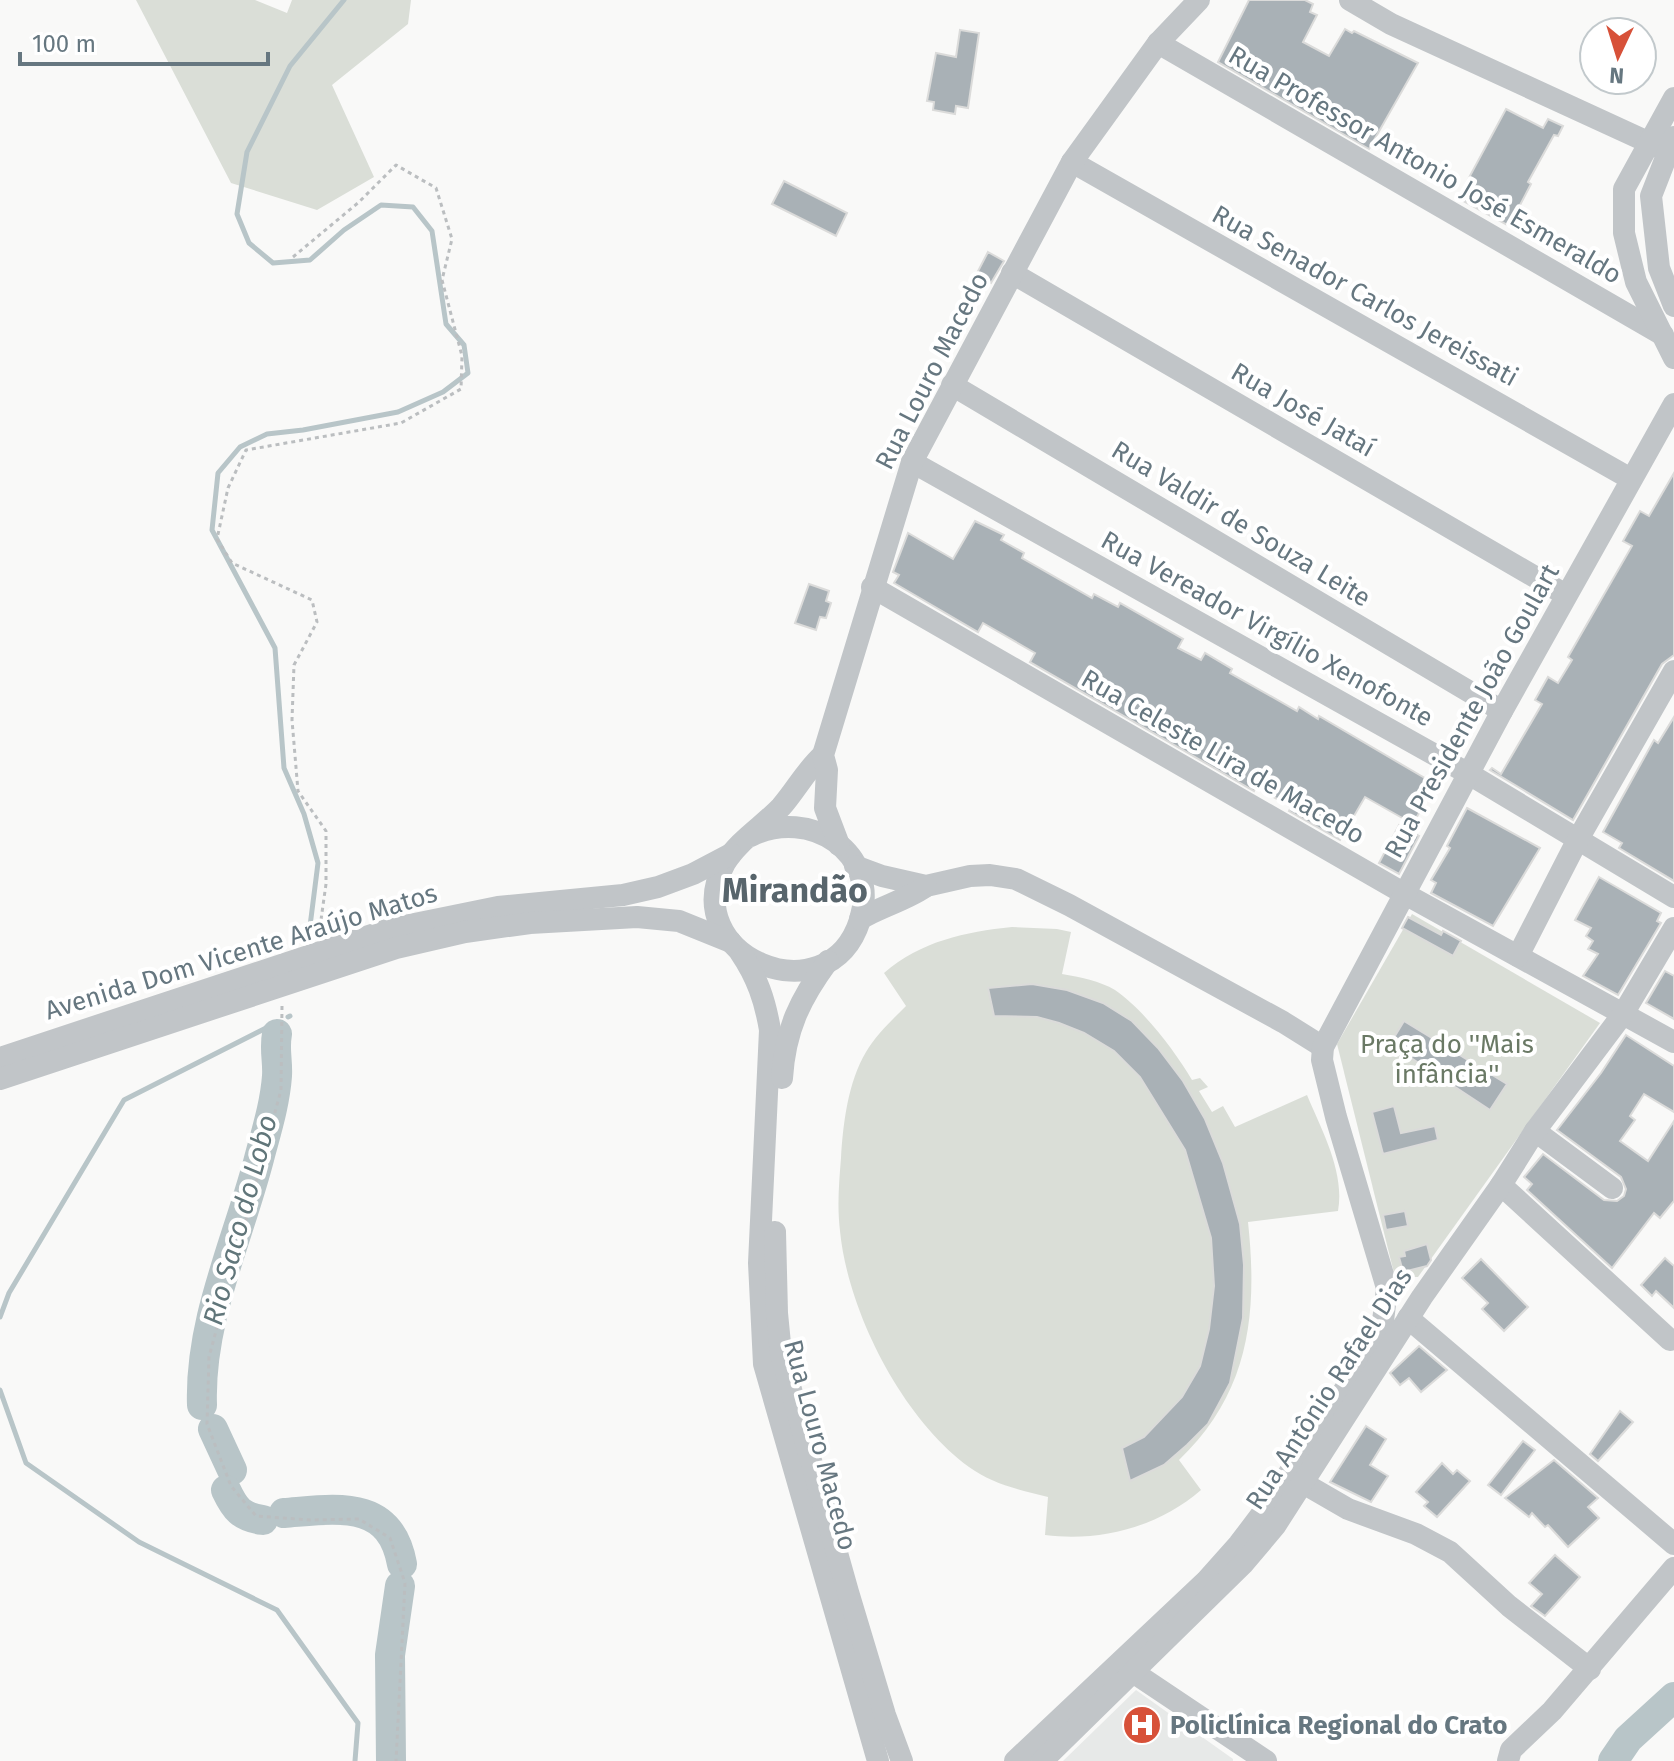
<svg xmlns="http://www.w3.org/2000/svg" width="1674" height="1761" font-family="'Fira Sans',sans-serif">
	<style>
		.built { fill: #e7e9e8 }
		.green { fill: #daded7 }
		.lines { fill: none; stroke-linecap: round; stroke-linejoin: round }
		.stream { stroke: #b8c5c8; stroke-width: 5 }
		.river { stroke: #b8c5c8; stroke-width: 30 }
		.building { fill: #a9b1b6; stroke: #dbdbda; stroke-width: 2 }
		.path { stroke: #bbbec0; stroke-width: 3; stroke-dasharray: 4 4; stroke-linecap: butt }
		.minor { stroke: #c1c5c8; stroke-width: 22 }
		.labels { text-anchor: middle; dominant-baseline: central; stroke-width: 8; stroke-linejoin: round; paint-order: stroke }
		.street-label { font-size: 26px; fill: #667780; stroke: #fff }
		.park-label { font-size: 26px; fill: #6a7965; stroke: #fff }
		.poi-label { font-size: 26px; font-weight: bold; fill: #667780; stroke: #fff; text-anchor: start }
		.water-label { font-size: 28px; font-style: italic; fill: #61767a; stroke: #fff }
		.district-label { font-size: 34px; font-weight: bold; fill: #58656c; stroke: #fff }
	</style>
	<rect width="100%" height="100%" fill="#f9f9f8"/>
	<path class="built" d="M 1136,1690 L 1233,1759 L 1233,1761 L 1063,1761 Z"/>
	<g class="green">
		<path d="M 136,0 L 255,0 L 287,13 L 292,0 L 411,0 L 408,24 L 332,85 L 374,177 L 317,210 L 231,183 Z"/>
		<path d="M 1412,914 L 1600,1023 L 1418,1277 L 1395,1277 L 1337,1044 Z"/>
		<path d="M 1012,927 L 1057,929 L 1071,932 L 1062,974 C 1080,977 1100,981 1115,990 C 1143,1009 1175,1051 1192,1080 L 1200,1078 L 1208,1087 L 1199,1091 L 1212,1112 L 1223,1106 L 1235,1127 L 1307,1095 C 1322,1131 1345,1172 1338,1211 L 1248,1222 C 1258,1315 1249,1393 1179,1460 L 1201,1490 C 1158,1527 1101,1542 1045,1535 L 1048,1497 C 1020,1490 992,1484 969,1467 C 902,1418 848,1312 840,1231 C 837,1206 839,1183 841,1158 C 843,1124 848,1082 866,1052 C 876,1035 892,1020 906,1006 L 884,973 C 921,941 965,932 1012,927 Z"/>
	</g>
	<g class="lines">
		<g class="stream">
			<path d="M 310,926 L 318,863 L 304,814 L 284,768 L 275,648 L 212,530 L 218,473 L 240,447 L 267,434 L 303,430 L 398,412 L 443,392 L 468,373 L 464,345 L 446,324 L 432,231 L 413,207 L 381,205 L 344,230 L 310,260 L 273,263 L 249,243 L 237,214 L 247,152 L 290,66 L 344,0"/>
			<path d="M 288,1017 L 290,1016"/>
			<path d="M 0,1317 L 9,1293 L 124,1100 L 274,1024"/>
			<path d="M 0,1390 L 26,1463 L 139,1542 L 277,1610 L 358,1723 L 355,1761"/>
		</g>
		<g class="river">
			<path d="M 202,1405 C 199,1319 239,1238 260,1155 C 267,1129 275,1103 277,1076 C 278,1061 274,1049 277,1034"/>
			<path d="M 213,1429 L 232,1470"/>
			<path d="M 226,1490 C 235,1509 241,1517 263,1520"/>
			<path d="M 284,1513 C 336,1509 390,1498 402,1564"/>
			<path d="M 391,1761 L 390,1655 L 400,1586"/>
			<path d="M 1613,1761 L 1628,1739 L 1674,1697"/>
		</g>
	</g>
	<g class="building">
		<path d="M 1249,0 L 1305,0 L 1313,4 L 1310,12 L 1317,15 L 1303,42 L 1329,56 L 1345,29 L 1352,33 L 1354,31 L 1418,63 L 1369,149 L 1218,62 Z"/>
		<path d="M 960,30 L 979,33 L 968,108 L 956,106 L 955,114 L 933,110 L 934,102 L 927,101 L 936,53 L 956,57 Z"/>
		<path d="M 1506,109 L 1543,128 L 1548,119 L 1563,126 L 1558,136 L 1554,135 L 1528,182 L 1531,184 L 1509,226 L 1458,198 Z"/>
		<path d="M 784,181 L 847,213 L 836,236 L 772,204 Z"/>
		<path d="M 988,252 L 1004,261 L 991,283 L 976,275 Z"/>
		<path d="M 1674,473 L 1674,655 L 1662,664 L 1573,820 L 1490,770 L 1492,768 L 1501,774 L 1542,704 L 1535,700 L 1548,677 L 1558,683 L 1572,660 L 1568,657 L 1632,546 L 1623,541 L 1640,511 L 1649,516 Z"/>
		<path d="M 975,521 L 1004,535 L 1001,540 L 1024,553 L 1022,558 L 1092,598 L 1094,594 L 1118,607 L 1120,603 L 1183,639 L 1178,648 L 1201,660 L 1205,653 L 1232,669 L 1230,673 L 1297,711 L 1299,707 L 1318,719 L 1319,716 L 1435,784 L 1413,824 L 1365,797 L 1340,840 L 1289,811 L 1291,807 L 1256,787 L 1254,791 L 1030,662 L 1035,653 L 983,623 L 978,632 L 894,583 L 899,575 L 893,572 L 908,533 L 953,559 Z"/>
		<path d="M 809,584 L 829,591 L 826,601 L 831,603 L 826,618 L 820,617 L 816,630 L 795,623 Z"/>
		<path d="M 1674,717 L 1674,881 L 1619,848 L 1622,843 L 1603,832 L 1654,740 L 1658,743 Z"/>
		<path d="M 1467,808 L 1540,848 L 1493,926 L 1431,893 L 1436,883 L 1431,880 L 1450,848 L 1447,846 Z"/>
		<path d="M 1399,825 L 1419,836 L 1399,874 L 1379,863 Z"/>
		<path d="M 1599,877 L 1661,913 L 1657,921 L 1661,923 L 1618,995 L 1583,976 L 1598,954 L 1588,949 L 1593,941 L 1586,936 L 1591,928 L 1575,920 Z"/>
		<path d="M 1408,917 L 1441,935 L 1443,931 L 1461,941 L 1453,956 L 1402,928 Z"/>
		<path d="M 1665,971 L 1674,976 L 1674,1019 L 1646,1003 Z"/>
		<path d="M 1032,984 L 1067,990 L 1103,1003 L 1132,1021 L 1158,1048 L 1183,1081 L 1205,1119 L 1223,1163 L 1240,1224 L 1244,1265 L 1243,1318 L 1230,1383 L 1208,1424 L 1187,1445 L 1164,1465 L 1130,1481 L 1122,1448 L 1144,1437 L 1182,1397 L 1200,1366 L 1209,1329 L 1214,1286 L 1211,1238 L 1185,1150 L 1140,1077 L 1114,1051 L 1084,1033 L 1059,1023 L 1037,1017 L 994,1016 L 988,988 Z"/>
		<path d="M 1404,1021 L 1507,1084 L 1490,1110 L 1390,1044 Z"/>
		<path d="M 1626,1035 L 1674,1066 L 1674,1112 L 1644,1094 L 1630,1116 L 1635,1120 L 1620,1141 L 1648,1161 L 1674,1121 L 1674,1201 L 1660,1218 L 1654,1213 L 1612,1268 L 1527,1190 L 1532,1184 L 1524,1177 L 1543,1154 L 1604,1200 L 1617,1201 L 1624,1196 L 1626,1189 L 1621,1177 L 1557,1130 L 1601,1073 Z"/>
		<path d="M 1394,1106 L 1401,1133 L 1435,1126 L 1438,1140 L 1383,1154 L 1372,1112 Z"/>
		<path d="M 1405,1211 L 1408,1226 L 1386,1230 L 1383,1215 Z"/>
		<path d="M 1427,1244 L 1431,1260 L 1427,1266 L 1403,1272 L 1399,1257 L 1405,1256 L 1404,1251 Z"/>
		<path d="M 1665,1258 L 1674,1266 L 1674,1308 L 1656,1291 L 1652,1296 L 1641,1285 Z"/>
		<path d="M 1481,1259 L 1528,1307 L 1504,1331 L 1482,1309 L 1488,1303 L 1462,1278 Z"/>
		<path d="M 1419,1346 L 1447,1370 L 1421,1392 L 1409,1378 L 1400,1385 L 1390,1373 Z"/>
		<path d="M 1620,1411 L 1633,1422 L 1598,1461 L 1590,1454 Z"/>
		<path d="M 1366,1426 L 1386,1439 L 1370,1465 L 1388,1476 L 1371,1502 L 1330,1482 Z"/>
		<path d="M 1523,1441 L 1535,1450 L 1501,1495 L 1488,1485 Z"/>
		<path d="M 1554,1460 L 1598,1498 L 1588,1507 L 1599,1518 L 1568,1547 L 1548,1525 L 1545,1527 L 1532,1513 L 1529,1517 L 1505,1498 Z"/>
		<path d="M 1442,1463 L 1453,1474 L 1457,1470 L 1470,1481 L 1437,1517 L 1424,1506 L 1428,1502 L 1416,1492 Z"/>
		<path d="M 1555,1555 L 1580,1577 L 1545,1616 L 1531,1606 L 1542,1594 L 1529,1583 Z"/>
	</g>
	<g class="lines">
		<g class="path">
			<path d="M 293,257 L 359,202 L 396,165 L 436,188 L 452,239 L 442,280 L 462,356 L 461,389 L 401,423 L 246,450 L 228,488 L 217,539 L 232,563 L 312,600 L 317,622 L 294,665 L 292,720 L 298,791 L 326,831 L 326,884 L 319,934"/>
			<path d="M 282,1006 L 281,1090 L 209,1357 L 207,1424 L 231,1486 L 256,1516 L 310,1520 L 359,1519 L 390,1538 L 405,1583 L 396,1761"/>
		</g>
		<g class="minor">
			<path d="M 1350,0 L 1391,24 L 1674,154"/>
			<path d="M 1158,43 L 1663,335"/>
			<path d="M 1674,98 L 1624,189 L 1624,233 L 1636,282 L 1674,358"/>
			<path d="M 1674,137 L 1651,196 L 1659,268 L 1674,306"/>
			<path d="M 1072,162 L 1631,479"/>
			<path d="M 1012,273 L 1566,595"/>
			<path d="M 952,385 L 1502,711"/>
			<path d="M 912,462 L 1469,774 L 1674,897"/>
			<path d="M 872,587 L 1405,894 L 1674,1042"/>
			<path d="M 751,836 C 809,807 881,852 860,920 C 828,1021 674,955 725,863 C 738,841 763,826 781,807 C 796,790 806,770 823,755"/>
			<path d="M 839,845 L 825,808 L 827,770 L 823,755 L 912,462 L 1072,162 L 1158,43 L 1199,0"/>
			<path d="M 855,866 L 882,876 L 926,886 L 970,876 L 990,875 L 1016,879 L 1069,905 L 1283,1022 L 1323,1047"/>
			<path d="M 860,919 C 878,908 913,897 926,886"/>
			<path d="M 740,952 C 757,977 765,1000 770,1030 L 759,1263 L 764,1364 L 878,1761"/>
			<path d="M 1518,956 L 1577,841 L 1674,671"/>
			<path d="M 0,1058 L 390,929 L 498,907 L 623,895 L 658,887 L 693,874 L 731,854"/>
			<path d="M 782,1078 C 785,1030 800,999 828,961"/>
			<path d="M 0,1079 L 396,948 L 465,932 L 530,923 L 637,917 L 679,921 L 731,942"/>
			<path d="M 1535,1131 L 1612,1188"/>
			<path d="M 1501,1185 L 1670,1340"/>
			<path d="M 775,1232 L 777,1313 L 781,1354 L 848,1592 L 885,1715 L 902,1761"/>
			<path d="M 1408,1318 L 1674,1544"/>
			<path d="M 1303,1483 L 1348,1509 L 1416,1534 L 1450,1552 L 1509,1606 L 1590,1669"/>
			<path d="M 1124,1666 L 1266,1761"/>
			<path d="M 1015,1761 L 1206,1581 L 1239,1544 L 1264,1511 L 1355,1374 L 1376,1337 L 1383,1321 L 1387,1288 L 1336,1117 L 1322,1060 L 1323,1047 L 1502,711 L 1674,404"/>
			<path d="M 1042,1761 L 1243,1564 L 1275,1526 L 1422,1297 L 1501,1185 L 1535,1131 L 1623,1014 L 1674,928"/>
			<path d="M 1508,1761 L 1511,1750 L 1552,1711 L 1674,1568"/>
		</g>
	</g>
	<defs>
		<symbol id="hospital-disc" viewBox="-11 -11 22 22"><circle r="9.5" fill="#d75139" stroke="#fff"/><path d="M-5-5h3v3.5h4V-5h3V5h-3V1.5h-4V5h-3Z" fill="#fff"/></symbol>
	</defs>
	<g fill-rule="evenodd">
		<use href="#hospital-disc" x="1120" y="1703" width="44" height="44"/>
	</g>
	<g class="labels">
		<g class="street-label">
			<text transform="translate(1425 165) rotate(30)">Rua Professor Antonio José Esmeraldo</text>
			<text transform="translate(1365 296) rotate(29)">Rua Senador Carlos Jereissati</text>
			<text transform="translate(932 371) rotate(-63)">Rua Louro Macedo</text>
			<text transform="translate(1303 410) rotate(30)">Rua José Jataí</text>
			<text transform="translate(1241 524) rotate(31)">Rua Valdir de Souza Leite</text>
			<text transform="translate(1267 629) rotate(29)">Rua Vereador Virgílio Xenofonte</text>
			<text transform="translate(1472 711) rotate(-61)">Rua Presidente João Goulart</text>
			<text transform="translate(1223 757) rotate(30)">Rua Celeste Lira de Macedo</text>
			<text transform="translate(241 952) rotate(-17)">Avenida Dom Vicente Araújo Matos</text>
			<text transform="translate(1329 1389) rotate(-57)">Rua Antônio Rafael Dias</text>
			<text transform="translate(820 1445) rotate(75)">Rua Louro Macedo</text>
		</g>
		<g class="park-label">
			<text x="1447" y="1044">Praça do ''Mais<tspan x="1447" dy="30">infância''</tspan></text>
		</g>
		<g class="poi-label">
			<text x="1170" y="1725">Policlínica Regional do Crato</text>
		</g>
		<g class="water-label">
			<text transform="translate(240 1220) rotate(-75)">Rio Saco do Lobo</text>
		</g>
		<g class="district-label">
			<text x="795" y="890">Mirandão</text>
		</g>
	</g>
	<g transform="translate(1618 56) rotate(184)"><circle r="38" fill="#ffffff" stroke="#c2c9cc" stroke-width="2"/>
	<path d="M0-6L14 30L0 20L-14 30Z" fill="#d75139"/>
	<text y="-12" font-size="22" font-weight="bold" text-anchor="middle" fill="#667780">N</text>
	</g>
	<path d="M20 52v12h248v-12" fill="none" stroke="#667780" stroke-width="4"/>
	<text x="32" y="52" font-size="24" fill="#667780" stroke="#ffffff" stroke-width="6" paint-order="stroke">100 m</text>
</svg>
